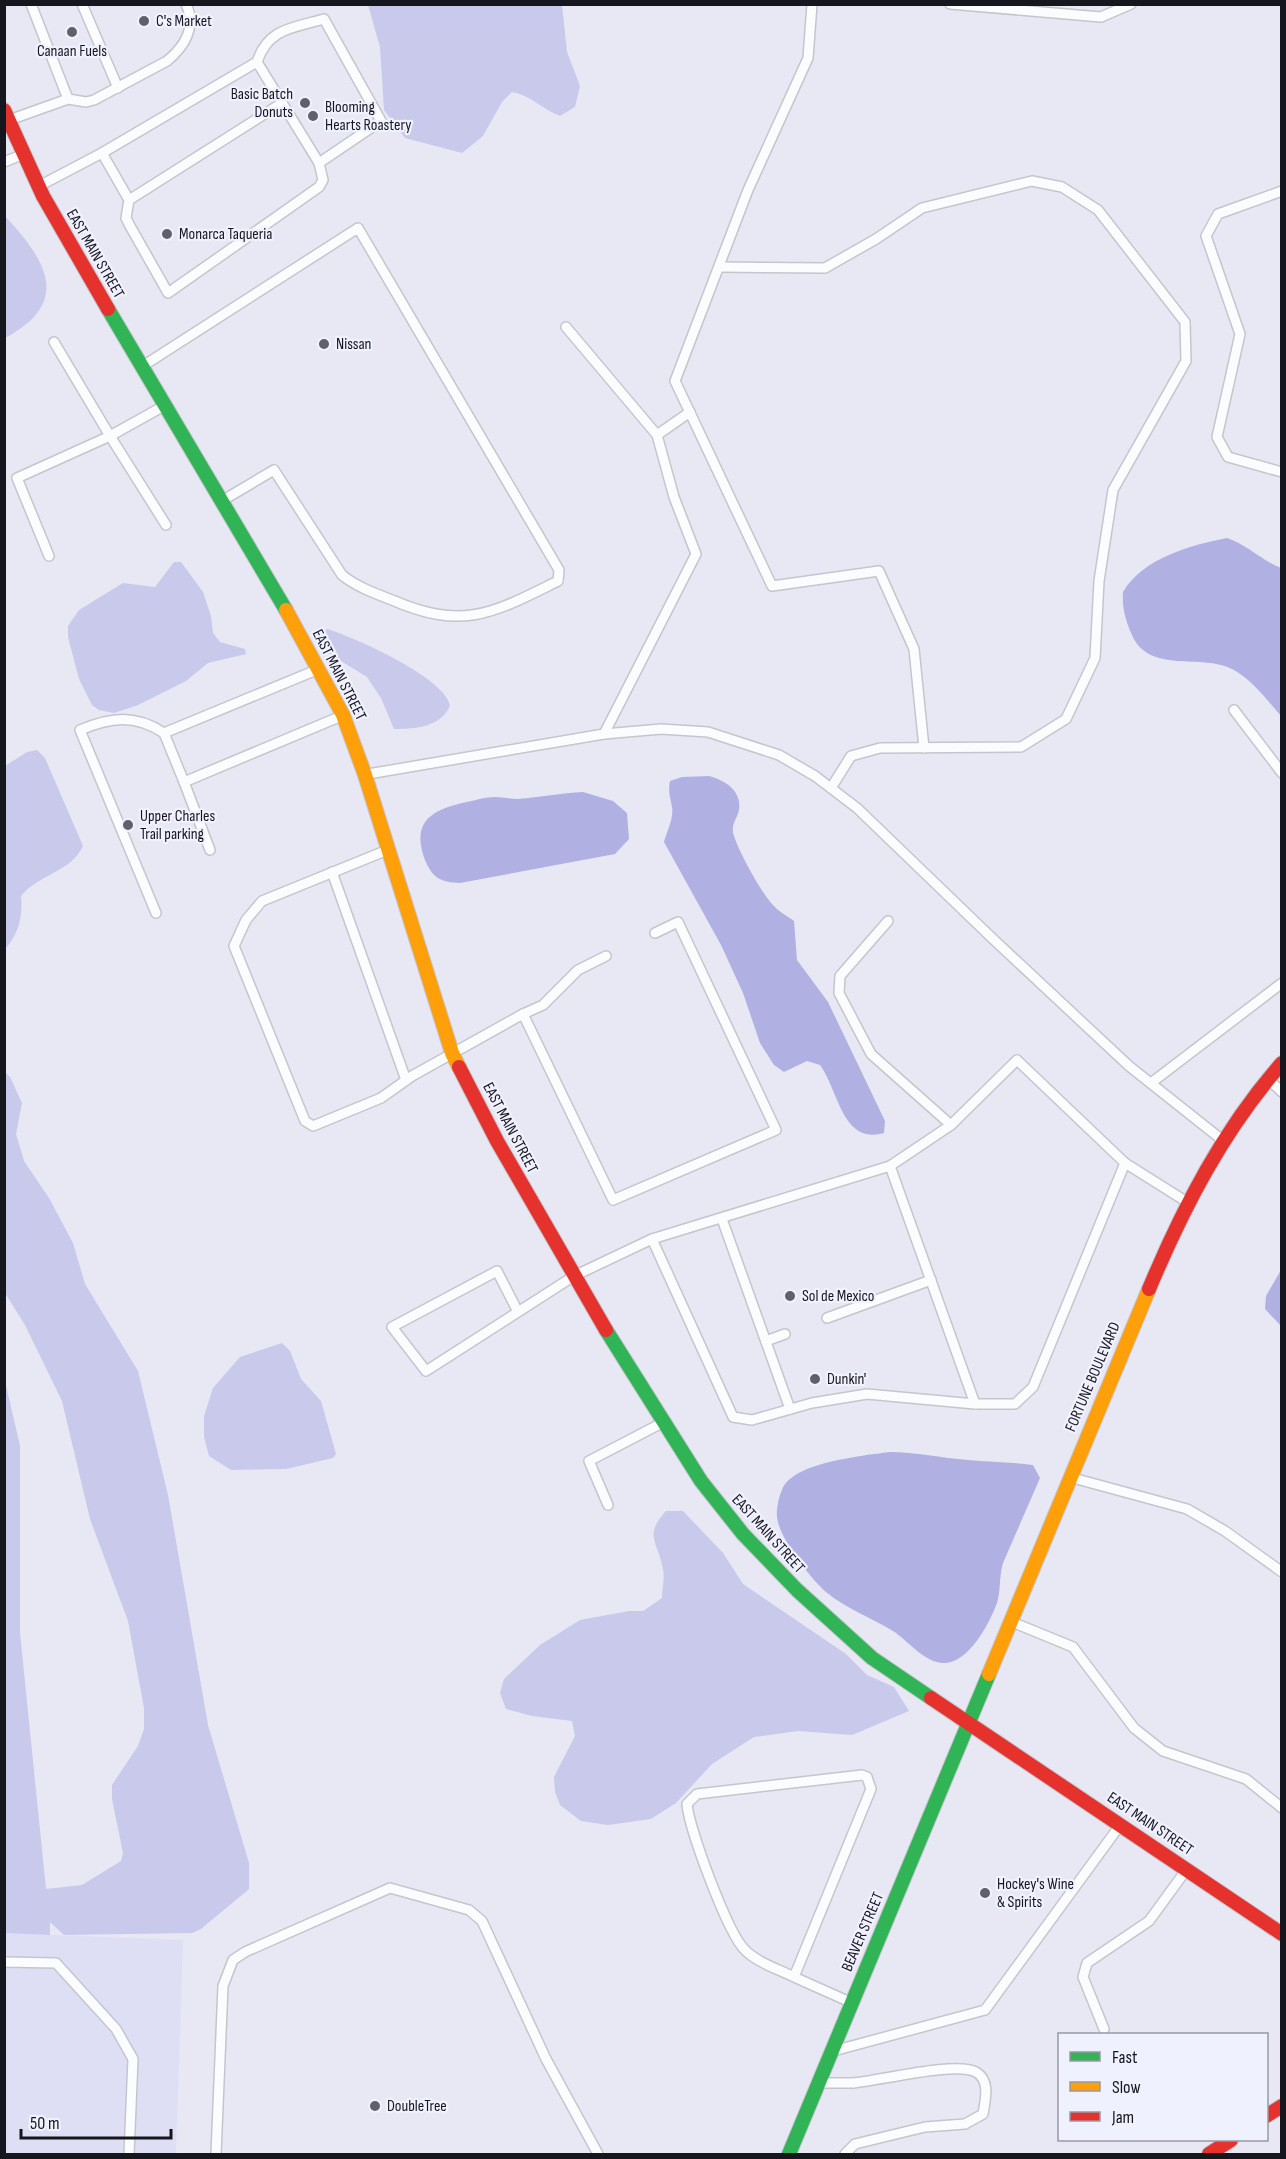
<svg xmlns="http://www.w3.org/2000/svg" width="1286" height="2159" font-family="'Sofia Sans Condensed',sans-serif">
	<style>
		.built { fill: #dedff4 }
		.green { fill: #c8c9eb }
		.water { fill: #b1b0e3 }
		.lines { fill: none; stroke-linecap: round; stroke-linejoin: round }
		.lane-casing { stroke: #c5c5ce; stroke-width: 12 }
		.fast-casing { stroke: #c5c5ce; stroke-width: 16 }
		.slow-casing { stroke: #c5c5ce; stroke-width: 16 }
		.jam-casing { stroke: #c5c5ce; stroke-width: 16 }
		.lane { stroke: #fbfcfd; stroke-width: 9 }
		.fast { stroke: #30b455; stroke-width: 14 }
		.slow { stroke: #ff9f0a; stroke-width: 14 }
		.jam { stroke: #e5322d; stroke-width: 14 }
		.poi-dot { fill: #5f6069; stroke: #f0f1fe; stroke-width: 2 }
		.labels { text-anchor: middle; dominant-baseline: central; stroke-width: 4.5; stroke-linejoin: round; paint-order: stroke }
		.poi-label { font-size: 16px; fill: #16161e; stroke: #f0f1fe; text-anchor: start }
		.street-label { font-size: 16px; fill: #16161e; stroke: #f0f1fe }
	</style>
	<rect width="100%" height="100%" fill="#e7e8f4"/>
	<path class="built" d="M 5,1933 L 183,1940 L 176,2154 L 5,2154 Z"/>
	<g class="green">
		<path d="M 368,5 L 562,5 L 567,52 L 580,86 L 575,107 L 560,116 C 542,109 530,95 512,92 L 502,102 L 483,136 L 462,153 L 405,138 L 384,110 L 380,47 Z"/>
		<path d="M 4,215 C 46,260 73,302 5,338 Z"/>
		<path d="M 174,562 L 181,562 L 203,592 L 211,616 L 213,633 L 220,642 L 245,649 L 246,654 L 208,663 L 186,681 L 138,705 L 114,713 L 99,710 L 92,705 L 79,679 L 68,637 L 68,626 L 79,610 L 123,583 L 155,587 Z"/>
		<path d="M 327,629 C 354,637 446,678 450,706 C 440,727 416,729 394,729 L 381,698 L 367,677 L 320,648 L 318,635 Z"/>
		<path d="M 37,750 L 45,758 L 83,846 C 71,872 39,874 21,896 C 23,915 19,934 5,949 L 5,766 L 27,752 Z"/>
		<path d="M 5,1072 L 10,1077 L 22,1103 L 16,1134 L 24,1161 L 49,1198 L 73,1243 L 85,1284 L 138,1371 L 168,1495 L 208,1725 L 249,1863 L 249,1889 L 201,1929 L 192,1933 L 64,1935 L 50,1922 L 50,1935 L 5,1933 L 5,1381 L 20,1446 L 20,1633 L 46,1889 L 82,1885 L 121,1861 L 123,1853 L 112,1799 L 112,1785 L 138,1746 L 144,1729 L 144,1708 L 128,1621 L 90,1519 L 62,1401 L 25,1325 L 5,1293 Z"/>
		<path d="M 282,1343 L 290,1351 L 301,1379 L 321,1401 L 336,1454 L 333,1458 L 286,1469 L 231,1470 L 209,1456 L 204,1437 L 204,1416 L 213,1388 L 240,1357 Z"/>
		<path d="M 666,1511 L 683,1511 L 723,1553 L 743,1584 L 846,1654 L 867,1675 L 894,1687 L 909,1711 L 852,1735 L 798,1731 L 754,1737 L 712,1764 L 676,1803 L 651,1819 L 608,1825 L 581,1821 L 560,1805 L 555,1792 L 554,1777 L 575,1736 L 572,1721 L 532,1716 L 506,1709 L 500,1693 L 504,1679 L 540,1645 L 580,1620 L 629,1611 L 643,1611 L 662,1598 C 662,1589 665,1578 663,1569 C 658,1541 643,1536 666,1511 Z"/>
	</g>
	<g class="water">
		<path d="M 1227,538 C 1246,544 1261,560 1281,568 L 1281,716 C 1267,700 1253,681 1234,670 C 1202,652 1148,676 1131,633 C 1125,618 1122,607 1123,592 C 1143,558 1191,545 1227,538 Z"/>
		<path d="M 709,776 C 725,780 742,791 739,810 C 737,820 730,824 734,836 C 740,854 760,890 772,904 C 778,911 787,916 794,921 L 797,960 L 828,1002 L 885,1121 L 884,1133 C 842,1145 839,1091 820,1065 L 807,1061 L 784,1072 L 774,1065 L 760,1043 L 743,993 L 721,945 L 664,842 C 667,831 674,818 672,807 C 670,796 668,792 670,781 L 682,777 Z"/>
		<path d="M 583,792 L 613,801 L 627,813 L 629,839 L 615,854 L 460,883 C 441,882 433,879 425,860 C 410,820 434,809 467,802 C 476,800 486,797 495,797 C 502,797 510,799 518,799 C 540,797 561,793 583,792 Z"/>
		<path d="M 1281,1270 L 1281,1326 L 1265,1309 L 1266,1296 Z"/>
		<path d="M 889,1452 C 916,1452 941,1458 968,1460 C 990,1462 1011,1462 1033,1465 L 1040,1478 L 1003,1563 C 999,1576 1001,1590 997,1603 C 990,1622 972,1656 951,1662 C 929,1669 909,1641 893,1631 C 872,1618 845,1608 826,1592 C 810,1578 779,1538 777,1517 C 776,1510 779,1496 782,1490 C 792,1462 863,1456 889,1452 Z"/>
	</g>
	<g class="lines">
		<defs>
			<g id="lane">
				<path d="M 31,4 L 68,99"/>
				<path d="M 82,4 L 118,88"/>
				<path d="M 812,4 L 808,58 L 748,190 L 675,381 L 772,586 L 879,571 L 914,649 L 924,748"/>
				<path d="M 950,4 L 1101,17 L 1131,4"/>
				<path d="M 257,62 L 319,163 L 323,180 L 319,187 L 168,293 L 130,226 L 126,218 L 129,200 L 282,103"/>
				<path d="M 12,119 L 68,99 L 86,102 L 94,100 L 167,61 C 184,47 197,27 186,4"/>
				<path d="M 4,162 L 19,156"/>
				<path d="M 41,185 L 102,153"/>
				<path d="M 1282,191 L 1218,214 L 1206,236 L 1240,334 L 1217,437 L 1228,457 L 1282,472"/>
				<path d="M 129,200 L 102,153 L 257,62 C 268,28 293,28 324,19 L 381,121 L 319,163"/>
				<path d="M 720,267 L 825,268 L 876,239 L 922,208 L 1032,181 L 1062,187 L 1098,210 L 1185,322 L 1186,361 L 1113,490 L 1099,581 L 1095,658 L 1066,719 L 1021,747 L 880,748 L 851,756 L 831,788"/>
				<path d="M 566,327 L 657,435 L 674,497 L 696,554 L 604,734"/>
				<path d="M 146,364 L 358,228 L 559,570 L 558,581 C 493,613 464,631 392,600 C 374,593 357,587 342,575 L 274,470 L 225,499"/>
				<path d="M 162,407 L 110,436 L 166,525"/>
				<path d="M 657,435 L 690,412"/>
				<path d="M 49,556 L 17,478 L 110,436 L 54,342"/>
				<path d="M 314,671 L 164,733 L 184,782 L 339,717"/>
				<path d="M 1234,710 L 1282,773"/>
				<path d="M 368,774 L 604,734 L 661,729 L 708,732 L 779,755 L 815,776 L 857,808 L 992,938 L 1129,1066 L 1221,1139"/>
				<path d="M 184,782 L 210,850"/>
				<path d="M 385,851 L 262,901 L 246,920 L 234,946 L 305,1121 L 313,1126 L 381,1098 L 412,1076 L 523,1014"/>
				<path d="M 332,872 L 406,1080"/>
				<path d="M 156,913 L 80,730 C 111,717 135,714 164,733"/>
				<path d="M 888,921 L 840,976 L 839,993 L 871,1054 L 951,1125"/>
				<path d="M 606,956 L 578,970 L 543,1005 L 523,1014 L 613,1200 L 776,1130 L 678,922 L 655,933"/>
				<path d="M 1269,1080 L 1282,1092"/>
				<path d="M 1151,1083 L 1282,983"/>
				<path d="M 890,1166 L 975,1404"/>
				<path d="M 722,1219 L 790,1409"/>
				<path d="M 652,1239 L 733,1417 L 752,1420 L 812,1403 L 867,1394 L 975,1404 L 1015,1404 L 1033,1387 L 1125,1163"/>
				<path d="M 518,1312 L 497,1271 L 392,1327 L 426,1371 L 574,1276 L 652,1239 L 890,1166 L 951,1125 L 1017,1060 L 1125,1163 L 1187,1202"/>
				<path d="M 827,1318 L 931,1280"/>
				<path d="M 766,1341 L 785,1334"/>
				<path d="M 1073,1478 L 1187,1509 L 1225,1531 L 1282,1572"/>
				<path d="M 608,1505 L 589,1461 L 660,1424"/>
				<path d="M 1012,1622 L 1073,1647 L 1134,1728 L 1163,1751 L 1246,1779 L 1282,1808"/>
				<path d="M 4,1962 L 56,1963 L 116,2029 L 133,2059 L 129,2154"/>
				<path d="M 794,1977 C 778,1969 758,1963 745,1950 C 728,1934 689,1829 687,1804 L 697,1794 L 862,1775 L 867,1777 L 871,1789 L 794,1977 L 850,2002"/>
				<path d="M 1104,2029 L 1083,1977 L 1087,1963 L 1149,1921 L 1184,1873"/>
				<path d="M 837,2050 L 985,2010 L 1118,1828"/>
				<path d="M 821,2083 C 832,2083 842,2083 853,2083 C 879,2081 956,2061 976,2072 C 991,2081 985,2100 983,2114 L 965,2124 L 925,2127 L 855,2144 L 845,2154"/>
				<path d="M 216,2154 L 223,1986 L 233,1960 L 245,1952 L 390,1888 L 469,1910 L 482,1921 L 546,2059 L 598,2154"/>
			</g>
			<g id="fast">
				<path d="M 108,309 L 286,610"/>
				<path d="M 606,1330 L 701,1481 L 743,1534 L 797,1590 L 872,1658 L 931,1698"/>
				<path d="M 789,2154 L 989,1674"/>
			</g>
			<g id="slow">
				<path d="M 286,610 L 343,715 L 365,775 L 452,1053 L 459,1067"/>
				<path d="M 989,1674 L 1149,1289"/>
			</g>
			<g id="jam">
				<path d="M 4,110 L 43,196 L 108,309"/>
				<path d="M 459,1067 L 497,1141 L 606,1330"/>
				<path d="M 1149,1289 C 1183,1208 1223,1130 1282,1063"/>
				<path d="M 931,1698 L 1282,1934"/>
				<path d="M 1266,2116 L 1282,2106"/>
				<path d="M 1209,2154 L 1231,2140"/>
			</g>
		</defs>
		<use href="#lane" class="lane-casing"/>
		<use href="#fast" class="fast-casing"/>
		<use href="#slow" class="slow-casing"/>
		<use href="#jam" class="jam-casing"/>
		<use href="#lane" class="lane"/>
		<use href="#fast" class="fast"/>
		<use href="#slow" class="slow"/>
		<use href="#jam" class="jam"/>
	</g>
	<g class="poi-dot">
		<circle cx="144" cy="21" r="6"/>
		<circle cx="72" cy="32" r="6"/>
		<circle cx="305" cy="103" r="6"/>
		<circle cx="313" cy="116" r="6"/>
		<circle cx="167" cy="234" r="6"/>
		<circle cx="324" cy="344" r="6"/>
		<circle cx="128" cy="825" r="6"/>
		<circle cx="790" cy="1296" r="6"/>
		<circle cx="815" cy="1379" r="6"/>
		<circle cx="985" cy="1893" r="6"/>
		<circle cx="375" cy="2106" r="6"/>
	</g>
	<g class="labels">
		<g class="poi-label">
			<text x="156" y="21">C's Market</text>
			<text x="72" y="51" text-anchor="middle">Canaan Fuels</text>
			<text x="293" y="94" text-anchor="end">Basic Batch<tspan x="293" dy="18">Donuts</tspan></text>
			<text x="325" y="107">Blooming<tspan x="325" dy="18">Hearts Roastery</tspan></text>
			<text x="179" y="234">Monarca Taqueria</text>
			<text x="336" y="344">Nissan</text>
			<text x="140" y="816">Upper Charles<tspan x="140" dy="18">Trail parking</tspan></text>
			<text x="802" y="1296">Sol de Mexico</text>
			<text x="827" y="1379">Dunkin'</text>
			<text x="997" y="1884">Hockey's Wine<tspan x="997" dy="18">&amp; Spirits</tspan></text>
			<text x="387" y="2106">DoubleTree</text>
		</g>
		<g class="street-label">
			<text transform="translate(95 254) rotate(60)">EAST MAIN STREET</text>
			<text transform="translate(339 675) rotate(63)">EAST MAIN STREET</text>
			<text transform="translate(510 1128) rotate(62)">EAST MAIN STREET</text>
			<text transform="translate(1093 1377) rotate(-67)">FORTUNE BOULEVARD</text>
			<text transform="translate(768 1534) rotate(48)">EAST MAIN STREET</text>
			<text transform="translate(1150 1824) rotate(34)">EAST MAIN STREET</text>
			<text transform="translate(863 1932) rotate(-67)">BEAVER STREET</text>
		</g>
	</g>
	<rect width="1286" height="2159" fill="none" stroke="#16161e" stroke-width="12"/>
	<rect x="1058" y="2033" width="210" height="108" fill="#f0f1fe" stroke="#9999a4" stroke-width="1.5"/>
	<rect x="1070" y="2052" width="30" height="9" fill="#30b455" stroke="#9999a4" stroke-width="1.5"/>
	<text x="1112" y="2063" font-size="18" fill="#16161e">Fast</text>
	<rect x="1070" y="2082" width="30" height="9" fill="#ff9f0a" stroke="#9999a4" stroke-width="1.5"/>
	<text x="1112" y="2093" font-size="18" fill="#16161e">Slow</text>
	<rect x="1070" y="2112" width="30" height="9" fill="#e5322d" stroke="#9999a4" stroke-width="1.5"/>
	<text x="1112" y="2123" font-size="18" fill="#16161e">Jam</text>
	<path d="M21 2129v9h150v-9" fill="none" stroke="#16161e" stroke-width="3"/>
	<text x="30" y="2129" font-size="18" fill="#16161e" stroke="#f0f1fe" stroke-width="4.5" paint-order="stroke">50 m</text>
</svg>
